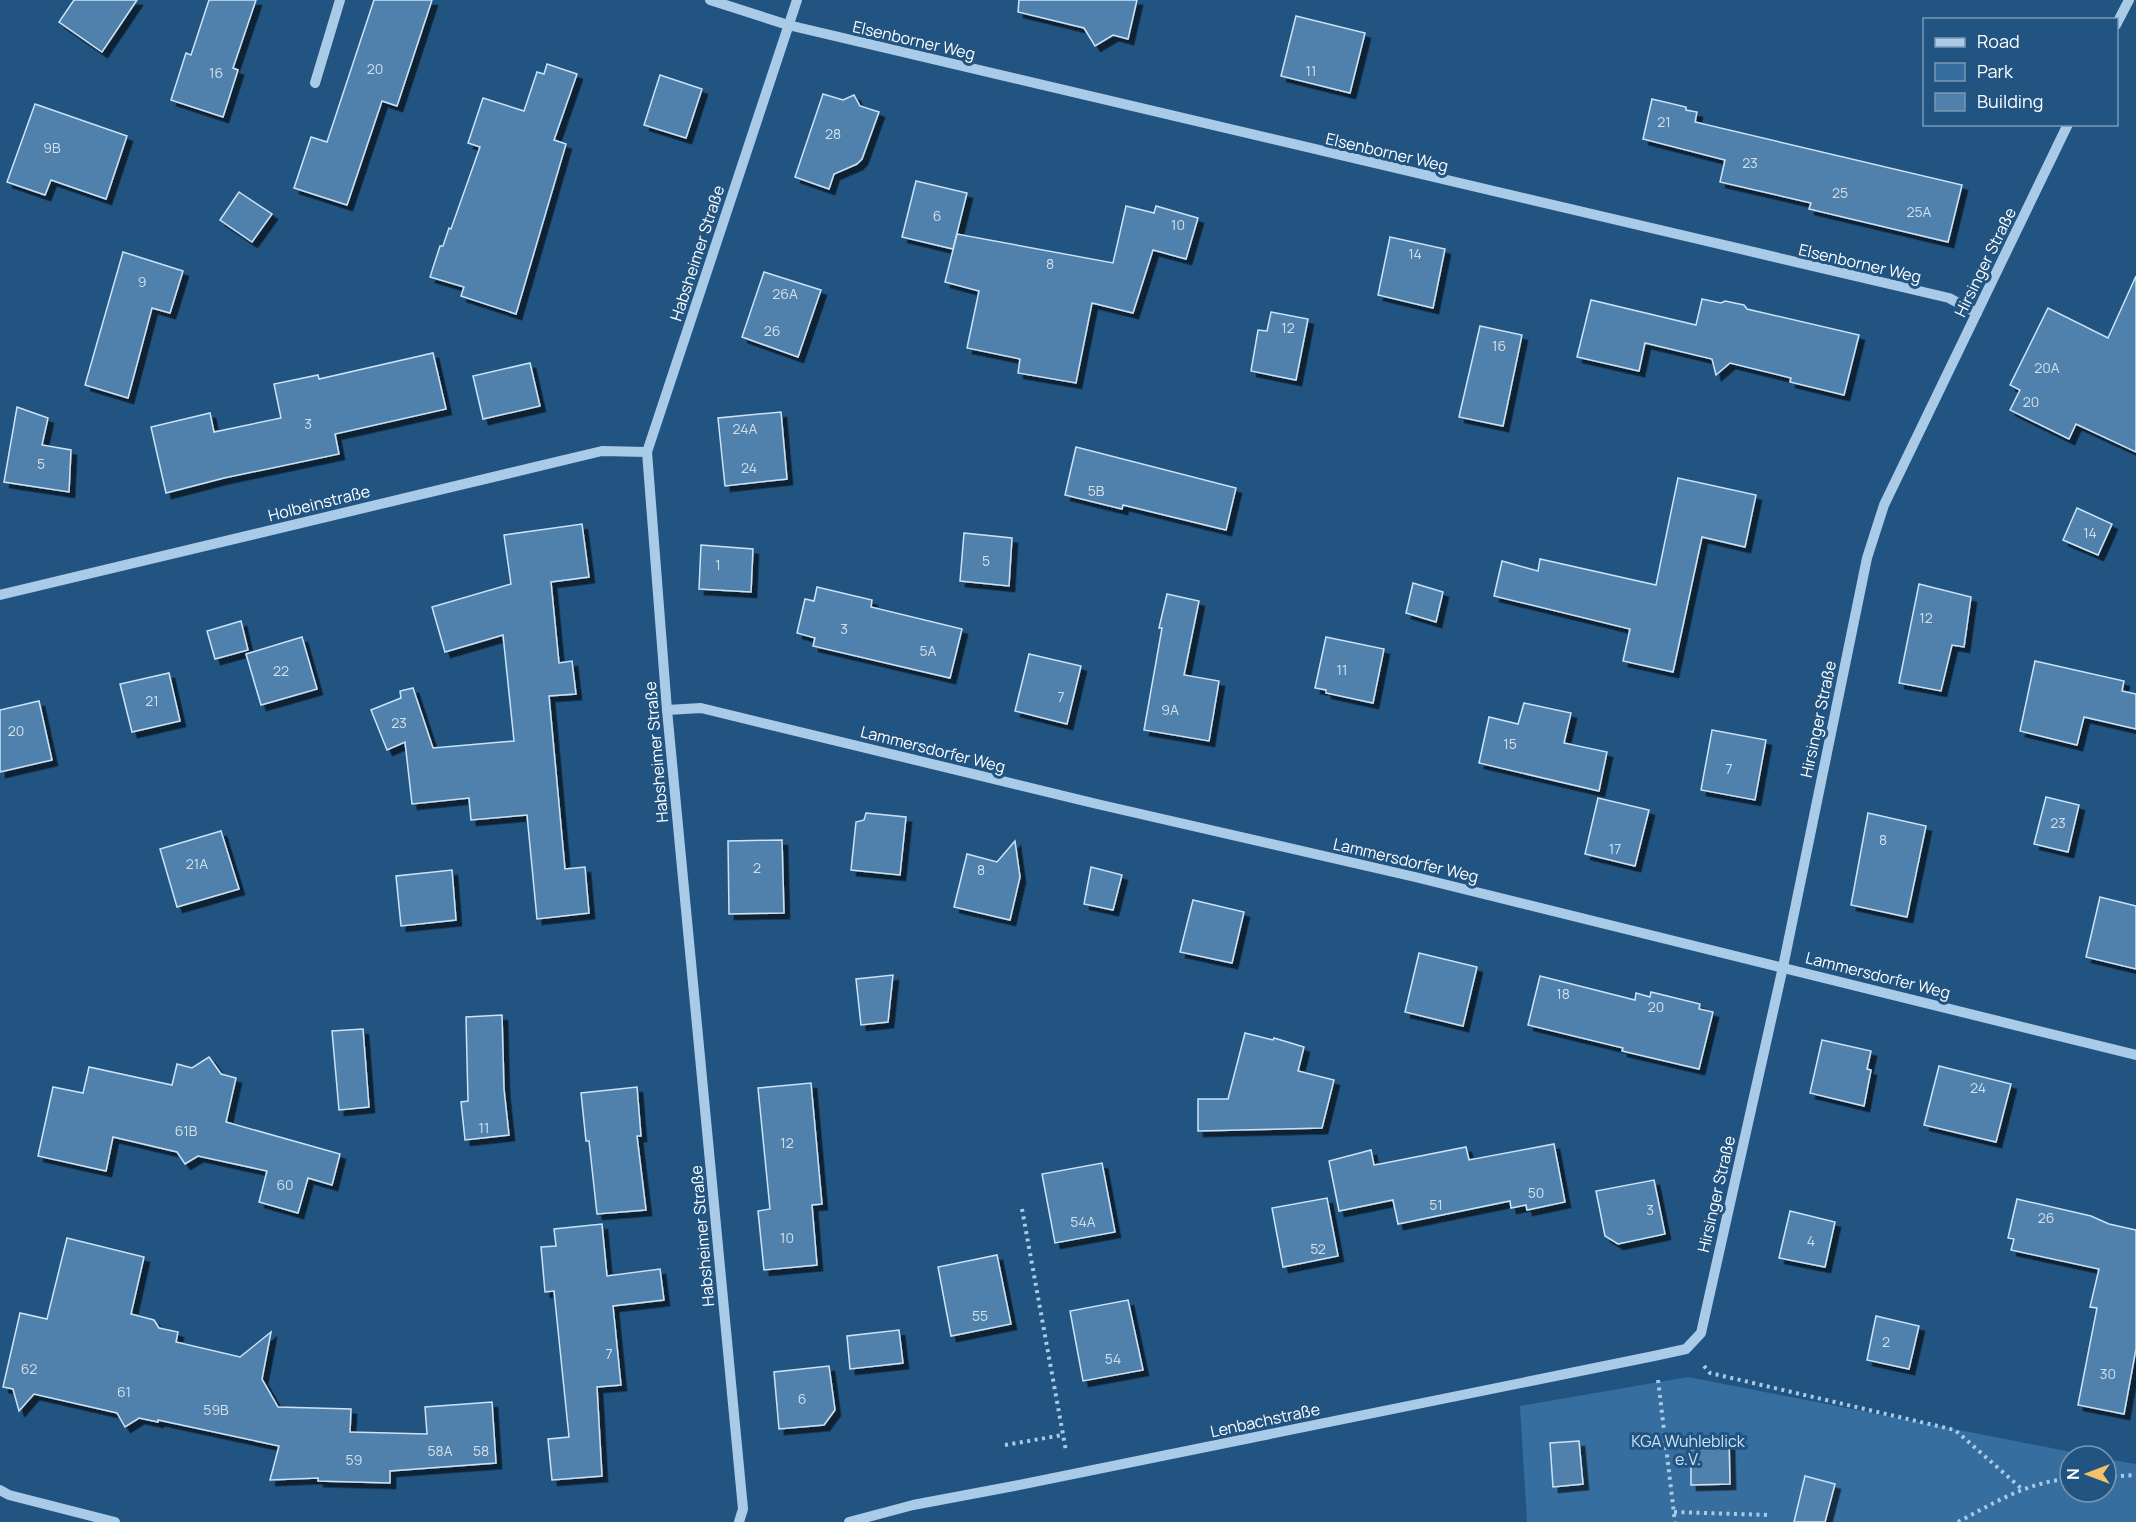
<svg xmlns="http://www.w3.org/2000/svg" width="2136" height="1522" font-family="Manrope,sans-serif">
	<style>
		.green { fill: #366e9f }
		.building { fill: #4f81ac; stroke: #cce3f6; stroke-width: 1.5; filter: url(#shadow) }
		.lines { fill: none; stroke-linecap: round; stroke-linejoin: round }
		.path { stroke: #a9cbe8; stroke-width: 4; stroke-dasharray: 3 4.5; stroke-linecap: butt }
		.minor { stroke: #a9cbe8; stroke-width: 10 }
		.labels { text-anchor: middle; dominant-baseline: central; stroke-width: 6; stroke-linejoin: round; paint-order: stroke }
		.number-label { font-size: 14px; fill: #d3e0ea }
		.street-label { font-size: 16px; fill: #fff; stroke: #225482 }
		.park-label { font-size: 16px; fill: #cce3f6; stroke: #225482 }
	</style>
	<defs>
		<filter id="shadow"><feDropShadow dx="5.5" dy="5.5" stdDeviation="0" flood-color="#0009"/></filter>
	</defs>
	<rect width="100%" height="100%" fill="#225482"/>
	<path class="green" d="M 1688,1377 L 2092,1456 L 2070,1456 L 2070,1492 L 2106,1492 L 2106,1459 L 2136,1464 L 2136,1522 L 1527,1522 L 1520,1406 Z"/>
	<g class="building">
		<path d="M 74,0 L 137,0 L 102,52 L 59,22 Z"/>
		<path d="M 209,0 L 256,0 L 233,68 L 238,70 L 223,117 L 171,100 L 186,53 L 191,55 Z"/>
		<path d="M 374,0 L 432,0 L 397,106 L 382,101 L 347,205 L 294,188 L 311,137 L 327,142 Z"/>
		<path d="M 1019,0 L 1137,0 L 1128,39 L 1113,35 L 1095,46 L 1084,28 L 1018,12 Z"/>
		<path d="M 1296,16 L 1365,33 L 1350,93 L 1281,76 Z"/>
		<path d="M 547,64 L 577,74 L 554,140 L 566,144 L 516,314 L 461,296 L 464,287 L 430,277 L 440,246 L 443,246 L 449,228 L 451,229 L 480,147 L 468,143 L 483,98 L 524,111 L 537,72 L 544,74 Z"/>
		<path d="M 660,75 L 702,89 L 686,138 L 644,125 Z"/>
		<path d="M 823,94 L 843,100 L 854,95 L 860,106 L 879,112 L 862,159 L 857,164 L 834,174 L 829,189 L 795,177 Z"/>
		<path d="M 1652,99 L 1686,107 L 1686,110 L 1697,112 L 1695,122 L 1962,185 L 1948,242 L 1809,209 L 1811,203 L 1720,182 L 1725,160 L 1643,139 Z"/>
		<path d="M 35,104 L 127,136 L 106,199 L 51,180 L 45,195 L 7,182 Z"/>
		<path d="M 916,181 L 967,193 L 953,249 L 902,237 Z"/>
		<path d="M 239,192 L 272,214 L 252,242 L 220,220 Z"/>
		<path d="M 1126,206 L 1154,213 L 1156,206 L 1198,218 L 1186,259 L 1153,250 L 1133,313 L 1092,303 L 1076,383 L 1018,373 L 1020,359 L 967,348 L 979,291 L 945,282 L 957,234 L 1113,263 Z"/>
		<path d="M 1390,237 L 1445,249 L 1433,308 L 1378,295 Z"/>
		<path d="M 123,252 L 183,271 L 170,313 L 152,308 L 128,398 L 85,385 Z"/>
		<path d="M 764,272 L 821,290 L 798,357 L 742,337 Z"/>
		<path d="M 2136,276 L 2136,452 L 2076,424 L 2069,439 L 2010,410 L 2020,390 L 2010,385 L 2048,308 L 2108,338 Z"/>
		<path d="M 1702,299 L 1721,303 L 1725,301 L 1744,305 L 1747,309 L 1859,335 L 1844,395 L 1790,382 L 1791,378 L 1730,363 L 1716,375 L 1712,359 L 1645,343 L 1639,371 L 1577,357 L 1591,300 L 1696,325 Z"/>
		<path d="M 1271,312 L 1308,319 L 1296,380 L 1251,371 L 1258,330 L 1267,331 Z"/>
		<path d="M 1480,326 L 1522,335 L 1503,426 L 1459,417 Z"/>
		<path d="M 433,353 L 446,409 L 335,434 L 339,454 L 224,478 L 166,493 L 151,427 L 210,413 L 214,432 L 281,418 L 274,384 L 318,375 L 319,379 Z"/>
		<path d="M 530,363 L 540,406 L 483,419 L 473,376 Z"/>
		<path d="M 17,407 L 48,418 L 42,445 L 71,450 L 69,492 L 4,482 Z"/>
		<path d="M 781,412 L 787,479 L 725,486 L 718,418 Z"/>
		<path d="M 1076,447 L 1236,488 L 1226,530 L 1123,505 L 1122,509 L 1065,495 Z"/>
		<path d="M 1678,478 L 1756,495 L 1745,547 L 1702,537 L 1673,672 L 1623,661 L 1630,629 L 1494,596 L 1502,561 L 1538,571 L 1540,559 L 1656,585 Z"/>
		<path d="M 2077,508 L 2112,524 L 2098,555 L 2063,540 Z"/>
		<path d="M 582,524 L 589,577 L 551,582 L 559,663 L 572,661 L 576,694 L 549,696 L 565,869 L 585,867 L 589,913 L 537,919 L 527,815 L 471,820 L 469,798 L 412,804 L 405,742 L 387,750 L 371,710 L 401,698 L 400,691 L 413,688 L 433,748 L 514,741 L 503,635 L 445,652 L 432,607 L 511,584 L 504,535 Z"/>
		<path d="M 964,533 L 1012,538 L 1009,586 L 960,581 Z"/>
		<path d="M 701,545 L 753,549 L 751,592 L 699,589 Z"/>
		<path d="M 1413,583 L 1443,592 L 1436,622 L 1406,613 Z"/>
		<path d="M 1919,584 L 1971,597 L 1964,647 L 1952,645 L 1941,691 L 1899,683 Z"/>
		<path d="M 817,587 L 872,600 L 871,607 L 962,629 L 950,678 L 813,646 L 815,638 L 797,633 L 805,599 L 814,601 Z"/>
		<path d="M 1167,594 L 1199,601 L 1184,675 L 1219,681 L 1209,741 L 1144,730 L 1162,628 L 1159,628 Z"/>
		<path d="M 241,621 L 248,650 L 215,659 L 207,631 Z"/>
		<path d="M 302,637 L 317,689 L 261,705 L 246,654 Z"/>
		<path d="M 1326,637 L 1384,649 L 1373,703 L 1326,693 L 1326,690 L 1315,688 Z"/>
		<path d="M 1029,654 L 1081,666 L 1067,724 L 1015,711 Z"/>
		<path d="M 2035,661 L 2124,681 L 2122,691 L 2136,694 L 2136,729 L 2084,717 L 2077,745 L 2020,731 Z"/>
		<path d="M 169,673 L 180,721 L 132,732 L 120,684 Z"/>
		<path d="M 39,701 L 52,760 L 0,772 L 0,710 Z"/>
		<path d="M 1524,703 L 1571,713 L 1564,743 L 1607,752 L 1599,791 L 1479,763 L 1489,717 L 1518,724 Z"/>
		<path d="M 1712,730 L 1766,740 L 1755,800 L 1701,790 Z"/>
		<path d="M 2046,797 L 2079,805 L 2068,852 L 2034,844 Z"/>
		<path d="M 1598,798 L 1649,810 L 1635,866 L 1585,854 Z"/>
		<path d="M 866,813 L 906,817 L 900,875 L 851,870 L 856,822 L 864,820 Z"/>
		<path d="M 1868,813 L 1926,826 L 1907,917 L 1851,905 Z"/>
		<path d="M 221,831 L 239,889 L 177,907 L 160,849 Z"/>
		<path d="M 782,840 L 784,913 L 729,914 L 728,841 Z"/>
		<path d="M 1015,841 L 1020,877 L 1010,920 L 954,907 L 967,854 L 997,862 Z"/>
		<path d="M 1091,867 L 1122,875 L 1113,910 L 1084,904 Z"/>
		<path d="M 452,870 L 456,920 L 401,926 L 396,876 Z"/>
		<path d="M 2100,897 L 2136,906 L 2136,969 L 2086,957 Z"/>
		<path d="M 1193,900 L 1244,912 L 1232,963 L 1180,952 Z"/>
		<path d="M 1419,953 L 1477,967 L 1463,1026 L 1405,1012 Z"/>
		<path d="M 893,975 L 888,1022 L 861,1025 L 856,979 Z"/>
		<path d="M 1540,976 L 1635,1000 L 1636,993 L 1650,997 L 1651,992 L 1700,1004 L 1699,1009 L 1713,1012 L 1699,1069 L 1622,1051 L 1623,1048 L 1528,1025 Z"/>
		<path d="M 502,1015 L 504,1089 L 509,1135 L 465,1140 L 461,1102 L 468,1101 L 466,1017 Z"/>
		<path d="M 363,1029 L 369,1107 L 339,1110 L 332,1031 Z"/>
		<path d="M 1245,1033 L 1273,1040 L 1274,1038 L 1304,1047 L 1298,1071 L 1334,1080 L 1322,1128 L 1198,1131 L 1198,1099 L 1228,1099 Z"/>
		<path d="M 1822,1040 L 1871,1051 L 1867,1069 L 1871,1070 L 1864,1106 L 1810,1093 Z"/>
		<path d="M 209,1057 L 221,1074 L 236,1078 L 226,1122 L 340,1154 L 332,1185 L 308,1178 L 298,1213 L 259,1202 L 267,1171 L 198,1156 L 185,1164 L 177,1152 L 113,1137 L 106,1171 L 38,1156 L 53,1087 L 83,1093 L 89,1067 L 172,1085 L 177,1064 L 192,1068 Z"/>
		<path d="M 1939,1066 L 2011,1084 L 1996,1142 L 1924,1125 Z"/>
		<path d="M 811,1083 L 822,1204 L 812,1205 L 817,1265 L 764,1270 L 758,1211 L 770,1209 L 758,1088 Z"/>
		<path d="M 637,1087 L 641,1136 L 637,1136 L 646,1210 L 597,1214 L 589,1141 L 586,1141 L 581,1093 Z"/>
		<path d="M 1554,1144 L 1565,1202 L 1527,1210 L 1526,1205 L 1511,1208 L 1510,1201 L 1398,1224 L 1393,1200 L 1339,1211 L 1329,1161 L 1371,1150 L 1374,1165 L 1380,1164 L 1466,1147 L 1469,1160 Z"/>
		<path d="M 1102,1163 L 1115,1232 L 1055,1243 L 1042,1174 Z"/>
		<path d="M 1654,1180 L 1665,1234 L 1618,1244 L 1605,1236 L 1596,1191 Z"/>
		<path d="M 1327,1198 L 1338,1256 L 1283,1267 L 1272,1208 Z"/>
		<path d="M 2017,1199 L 2091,1216 L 2109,1224 L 2136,1230 L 2136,1349 L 2124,1414 L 2078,1405 L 2097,1308 L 2090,1307 L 2099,1269 L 2011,1250 L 2014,1239 L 2008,1238 Z"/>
		<path d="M 1790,1211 L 1835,1222 L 1825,1267 L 1779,1258 Z"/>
		<path d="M 602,1224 L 607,1276 L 660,1269 L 664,1300 L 613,1306 L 621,1385 L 597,1387 L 602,1476 L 552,1480 L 548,1439 L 569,1437 L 554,1291 L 545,1292 L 541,1247 L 556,1246 L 554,1229 Z"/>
		<path d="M 67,1238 L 144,1257 L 131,1314 L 154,1320 L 159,1328 L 178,1332 L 176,1342 L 240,1357 L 271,1332 L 262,1379 L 278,1407 L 351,1409 L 350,1432 L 427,1434 L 425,1407 L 492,1402 L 496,1463 L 390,1471 L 390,1483 L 318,1481 L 318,1478 L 270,1480 L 279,1446 L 158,1420 L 158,1422 L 139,1418 L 125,1427 L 117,1413 L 34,1394 L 19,1411 L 13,1389 L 3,1387 L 20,1313 L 47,1319 Z"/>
		<path d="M 997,1255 L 1011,1324 L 951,1336 L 938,1267 Z"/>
		<path d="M 1128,1300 L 1143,1370 L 1083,1381 L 1070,1311 Z"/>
		<path d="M 1876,1316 L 1919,1326 L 1909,1369 L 1867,1360 Z"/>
		<path d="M 899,1330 L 903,1363 L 850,1369 L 847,1336 Z"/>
		<path d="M 829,1366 L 835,1410 L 824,1425 L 779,1429 L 774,1372 Z"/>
		<path d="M 1729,1438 L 1730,1484 L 1691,1485 L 1691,1439 Z"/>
		<path d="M 1579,1441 L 1583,1484 L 1553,1487 L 1550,1443 Z"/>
		<path d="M 1805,1476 L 1835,1484 L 1825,1522 L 1794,1522 Z"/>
	</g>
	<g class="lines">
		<g class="path">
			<path d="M 1022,1209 L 1066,1451"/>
			<path d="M 1704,1366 L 1710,1373 L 1955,1430 L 2022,1489"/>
			<path d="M 1658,1380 L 1675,1522"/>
			<path d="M 1005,1445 L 1063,1435"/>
			<path d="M 2106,1477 L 2136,1475"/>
			<path d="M 1674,1512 L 1769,1515"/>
			<path d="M 1958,1522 C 1994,1503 2029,1481 2070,1479"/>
		</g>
		<g class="minor">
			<path d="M 710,0 L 788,25 L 1949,298 L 1977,313"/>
			<path d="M 2116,25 L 2129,0"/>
			<path d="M 315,83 L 340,0"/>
			<path d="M 0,595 L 602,451 L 647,452"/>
			<path d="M 667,710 L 701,708 L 1097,804 L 1415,877 L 2136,1055"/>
			<path d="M 0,1490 L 9,1495 L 115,1522"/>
			<path d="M 739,1522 L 743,1509 L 667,710 L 647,452 L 797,0"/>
			<path d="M 849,1522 L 913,1505 L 1014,1486 L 1654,1356 L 1686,1349 L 1701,1333 L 1783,967 L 1867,558 L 1884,505 L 2068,124"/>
		</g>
	</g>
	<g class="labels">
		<g class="number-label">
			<text x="375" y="68">20</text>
			<text x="1311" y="70">11</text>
			<text x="216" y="72">16</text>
			<text x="1664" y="121">21</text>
			<text x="833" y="133">28</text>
			<text x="52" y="147">9B</text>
			<text x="1750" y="162">23</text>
			<text x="1840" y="192">25</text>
			<text x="1919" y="211">25A</text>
			<text x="937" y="215">6</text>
			<text x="1178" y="224">10</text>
			<text x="1415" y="253">14</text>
			<text x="1050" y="263">8</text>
			<text x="142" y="281">9</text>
			<text x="785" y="293">26A</text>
			<text x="1288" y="327">12</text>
			<text x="772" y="330">26</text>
			<text x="1499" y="345">16</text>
			<text x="2047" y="367">20A</text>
			<text x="2031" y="401">20</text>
			<text x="308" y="423">3</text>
			<text x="745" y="428">24A</text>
			<text x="41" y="463">5</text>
			<text x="749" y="467">24</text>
			<text x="1096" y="490">5B</text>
			<text x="2090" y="532">14</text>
			<text x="986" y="560">5</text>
			<text x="718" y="564">1</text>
			<text x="1926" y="617">12</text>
			<text x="844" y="628">3</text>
			<text x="928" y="650">5A</text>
			<text x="1342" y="669">11</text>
			<text x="281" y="670">22</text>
			<text x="1061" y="696">7</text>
			<text x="152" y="700">21</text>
			<text x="1170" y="709">9A</text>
			<text x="399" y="722">23</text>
			<text x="16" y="730">20</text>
			<text x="1510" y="743">15</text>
			<text x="1729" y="768">7</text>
			<text x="2058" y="822">23</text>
			<text x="1883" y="839">8</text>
			<text x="1615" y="848">17</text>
			<text x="197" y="863">21A</text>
			<text x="757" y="867">2</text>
			<text x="981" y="869">8</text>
			<text x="1563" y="993">18</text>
			<text x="1656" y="1006">20</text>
			<text x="1978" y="1087">24</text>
			<text x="484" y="1127">11</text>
			<text x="186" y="1130">61B</text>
			<text x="787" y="1142">12</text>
			<text x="285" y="1184">60</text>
			<text x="1536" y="1192">50</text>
			<text x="1436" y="1204">51</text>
			<text x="1650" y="1209">3</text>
			<text x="2046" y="1217">26</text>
			<text x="1083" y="1221">54A</text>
			<text x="787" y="1237">10</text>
			<text x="1811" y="1240">4</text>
			<text x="1318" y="1248">52</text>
			<text x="980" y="1315">55</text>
			<text x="1886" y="1341">2</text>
			<text x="609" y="1353">7</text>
			<text x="1113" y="1358">54</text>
			<text x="29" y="1368">62</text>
			<text x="2108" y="1373">30</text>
			<text x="124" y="1391">61</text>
			<text x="802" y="1398">6</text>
			<text x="216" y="1409">59B</text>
			<text x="440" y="1450">58A</text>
			<text x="481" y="1450">58</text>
			<text x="354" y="1459">59</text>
		</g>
		<g class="street-label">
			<text transform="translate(914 40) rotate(13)">Elsenborner Weg</text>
			<text transform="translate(1387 152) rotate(13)">Elsenborner Weg</text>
			<text transform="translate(697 253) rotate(-72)">Habsheimer Straße</text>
			<text transform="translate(1985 262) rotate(-64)">Hirsinger Straße</text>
			<text transform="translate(1860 263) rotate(13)">Elsenborner Weg</text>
			<text transform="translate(319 503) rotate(-14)">Holbeinstraße</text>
			<text transform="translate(1818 719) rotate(-78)">Hirsinger Straße</text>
			<text transform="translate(933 749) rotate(14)">Lammersdorfer Weg</text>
			<text transform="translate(656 752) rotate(-95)">Habsheimer Straße</text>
			<text transform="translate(1406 860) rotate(13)">Lammersdorfer Weg</text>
			<text transform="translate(1878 975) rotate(14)">Lammersdorfer Weg</text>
			<text transform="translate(1716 1194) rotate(-77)">Hirsinger Straße</text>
			<text transform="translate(702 1236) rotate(-95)">Habsheimer Straße</text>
			<text transform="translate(1265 1420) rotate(-12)">Lenbachstraße</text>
		</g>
		<g class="park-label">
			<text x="1688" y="1441">KGA Wuhleblick<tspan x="1688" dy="18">e.V.</tspan></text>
		</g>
	</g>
	<rect x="1923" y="18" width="195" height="108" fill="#225482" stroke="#7a98b4" stroke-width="1.5"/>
	<rect x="1935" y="38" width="30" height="9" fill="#a9cbe8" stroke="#7a98b4" stroke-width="1.5"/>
	<text x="1977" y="48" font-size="18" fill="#ffffff">Road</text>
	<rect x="1935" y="63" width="30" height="18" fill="#366e9f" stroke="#7a98b4" stroke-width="1.5"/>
	<text x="1977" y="78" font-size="18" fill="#ffffff">Park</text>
	<rect x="1935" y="93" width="30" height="18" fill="#4f81ac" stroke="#7a98b4" stroke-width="1.5"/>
	<text x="1977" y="108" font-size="18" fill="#ffffff">Building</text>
	<g transform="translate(2088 1474) rotate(270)"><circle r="28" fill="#225482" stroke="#7a98b4" stroke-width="1.5"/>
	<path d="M0-4.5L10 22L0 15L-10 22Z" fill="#f4c06b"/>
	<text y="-9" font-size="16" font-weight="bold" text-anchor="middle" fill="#ffffff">N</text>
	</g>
</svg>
